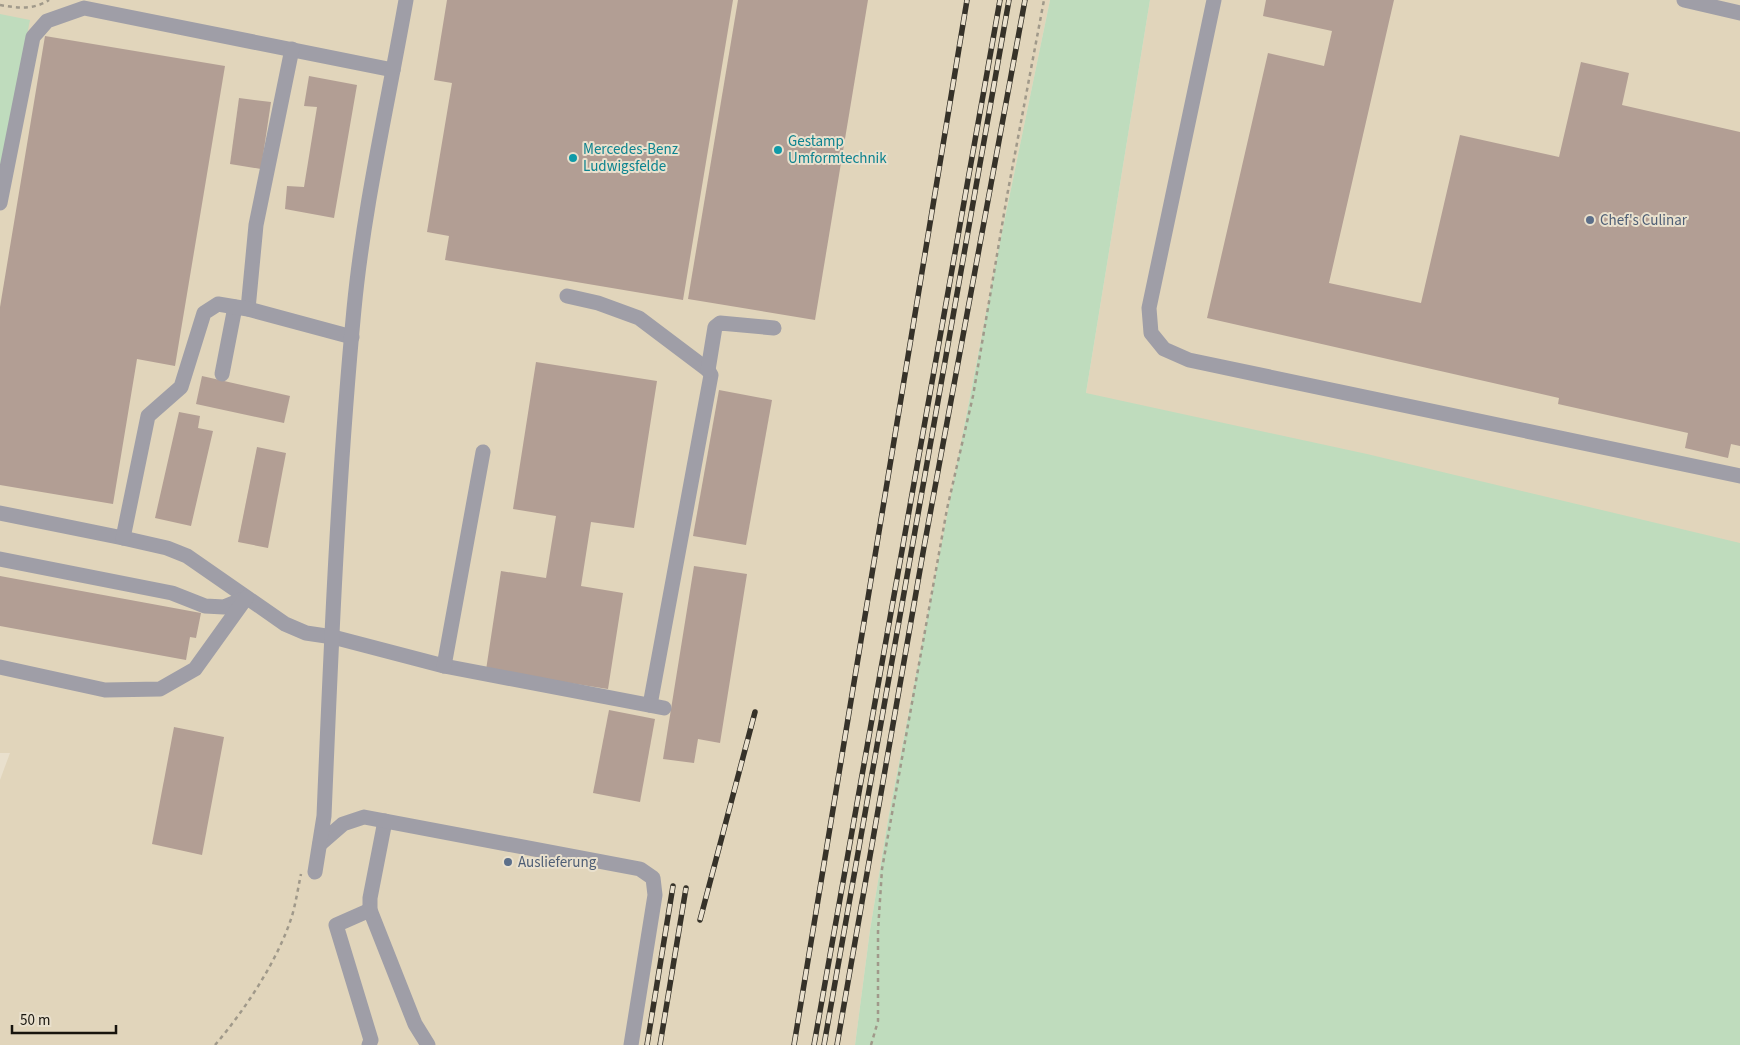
<svg xmlns="http://www.w3.org/2000/svg" width="1740" height="1045" font-family="'Source Sans 3',sans-serif">
	<style>
		.built { fill: #e1d5bb }
		.green { fill: #bfdcbd }
		.building { fill: #b29e94 }
		.lines { fill: none; stroke-linecap: round; stroke-linejoin: round }
		.path { stroke: #a0998a; stroke-width: 2.5; stroke-dasharray: 4 4; stroke-linecap: butt }
		.minor { stroke: #9f9ea7; stroke-width: 15 }
		.rail-casing { stroke: #363229; stroke-width: 5.5 }
		.rail { stroke: #e9e0cd; stroke-width: 4; stroke-dasharray: 11; stroke-linecap: butt }
		.culture-dot { fill: #0f9aa8; stroke: #e9e0cd; stroke-width: 2 }
		.service-dot { fill: #5c6f8a; stroke: #e9e0cd; stroke-width: 2 }
		.labels { text-anchor: middle; dominant-baseline: central; stroke-width: 4; stroke-linejoin: round; paint-order: stroke }
		.culture-label { font-size: 15px; fill: #0d838f; stroke: #e9e0cd; text-anchor: start }
		.service-label { font-size: 15px; fill: #4e5e75; stroke: #e9e0cd; text-anchor: start }
	</style>
	<rect width="100%" height="100%" fill="#e9e0cd"/>
	<g class="built">
		<path d="M 0,0 L 1050,0 L 1000,242 L 888,820 L 870,930 L 855,1045 L 0,1045 L 0,780 L 10,753 L 0,753 Z"/>
		<path d="M 1150,0 L 1740,0 L 1740,1045 L 942,1045 L 1086,393 Z"/>
	</g>
	<g class="green">
		<path d="M 1050,0 L 1150,0 L 1086,393 L 1367,454 L 1740,543 L 1740,1045 L 855,1045 L 870,930 L 888,820 L 1000,242 Z"/>
		<path d="M 0,14 L 30,20 L 0,171 Z"/>
	</g>
	<g class="building">
		<path d="M 447,0 L 733,0 L 683,300 L 445,260 L 449,236 L 427,232 L 452,83 L 434,80 Z"/>
		<path d="M 738,0 L 868,0 L 815,320 L 688,299 Z"/>
		<path d="M 1266,0 L 1394,0 L 1329,283 L 1421,303 L 1460,135 L 1559,157 L 1581,62 L 1629,73 L 1622,105 L 1740,132 L 1740,446 L 1731,444 L 1728,458 L 1685,448 L 1688,433 L 1558,404 L 1559,398 L 1207,318 L 1268,53 L 1324,66 L 1332,31 L 1263,16 Z"/>
		<path d="M 45,36 L 225,66 L 175,366 L 137,359 L 113,504 L 0,485 L 0,307 Z"/>
		<path d="M 309,76 L 357,85 L 334,218 L 285,209 L 287,186 L 304,187 L 317,107 L 304,106 Z"/>
		<path d="M 239,98 L 271,102 L 261,169 L 230,164 Z"/>
		<path d="M 536,362 L 657,381 L 634,528 L 591,522 L 581,586 L 623,593 L 608,689 L 486,670 L 501,571 L 546,578 L 556,516 L 513,509 Z"/>
		<path d="M 202,376 L 290,396 L 284,423 L 196,404 Z"/>
		<path d="M 719,390 L 772,400 L 746,545 L 693,536 Z"/>
		<path d="M 179,412 L 200,416 L 198,428 L 213,431 L 191,526 L 155,518 Z"/>
		<path d="M 257,447 L 286,453 L 268,548 L 238,542 Z"/>
		<path d="M 694,566 L 747,574 L 720,743 L 698,739 L 694,763 L 663,759 Z"/>
		<path d="M 0,576 L 201,613 L 196,638 L 190,637 L 186,660 L 0,626 Z"/>
		<path d="M 609,710 L 655,719 L 640,802 L 593,793 Z"/>
		<path d="M 174,727 L 224,737 L 202,855 L 152,844 Z"/>
	</g>
	<g class="lines">
		<g class="path">
			<path d="M 0,5 C 17,8 34,10 49,0"/>
			<path d="M 215,1045 C 245,1010 278,960 292,916 C 296,902 298,888 301,874"/>
			<path d="M 871,1045 L 878,1021 L 878,931 L 882,869 L 947,509 L 973,396 L 1007,196 L 1044,0"/>
		</g>
		<g class="minor">
			<path d="M 1214,0 L 1149,308 L 1151,333 L 1164,349 L 1189,360 L 1740,476"/>
			<path d="M 1684,0 L 1740,13"/>
			<path d="M 0,203 L 33,37 L 47,21 L 84,8 L 393,70"/>
			<path d="M 567,296 L 598,303 L 639,318 L 708,370 L 711,375 L 650,705"/>
			<path d="M 248,309 L 256,225 L 292,49"/>
			<path d="M 708,370 L 715,327 L 720,323 L 774,328"/>
			<path d="M 222,374 L 235,307"/>
			<path d="M 0,513 L 123,538 L 167,548 L 187,556 L 285,624 L 306,633 L 333,637 L 444,666 L 664,708"/>
			<path d="M 123,538 L 148,416 L 181,387 L 204,313 L 218,304 L 248,309 L 352,337"/>
			<path d="M 0,559 L 172,593 L 205,606 L 224,607 L 246,598"/>
			<path d="M 444,666 L 483,452"/>
			<path d="M 0,667 L 105,690 L 160,689 L 195,669 L 246,598"/>
			<path d="M 385,821 L 370,898 L 370,910 L 415,1024 L 428,1045"/>
			<path d="M 320,844 L 343,824 L 364,817 L 640,869 L 653,878 L 655,895 L 631,1045"/>
			<path d="M 315,872 L 324,816 C 331,647 338,478 354,309 C 364,205 388,103 406,0"/>
			<path d="M 369,1045 L 371,1040 L 336,925 L 370,910"/>
		</g>
		<defs>
			<g id="rail">
				<path d="M 700,920 L 755,712"/>
				<path d="M 647,1045 L 673,886"/>
				<path d="M 660,1045 L 686,888"/>
				<path d="M 794,1045 L 967,0"/>
				<path d="M 814,1045 L 1000,0"/>
				<path d="M 824,1045 L 1009,0"/>
				<path d="M 837,1045 L 924,547 L 1025,0"/>
			</g>
		</defs>
		<use href="#rail" class="rail-casing"/>
		<use href="#rail" class="rail"/>
	</g>
	<g class="culture-dot">
		<circle cx="778" cy="150" r="5"/>
		<circle cx="573" cy="158" r="5"/>
	</g>
	<g class="service-dot">
		<circle cx="1590" cy="220" r="5"/>
		<circle cx="508" cy="862" r="5"/>
	</g>
	<g class="labels">
		<g class="culture-label">
			<text x="788" y="141">Gestamp<tspan x="788" dy="17">Umformtechnik</tspan></text>
			<text x="583" y="149">Mercedes-Benz<tspan x="583" dy="17">Ludwigsfelde</tspan></text>
		</g>
		<g class="service-label">
			<text x="1600" y="220">Chef's Culinar</text>
			<text x="518" y="862">Auslieferung</text>
		</g>
	</g>
	<path d="M12 1025v8h104v-8" fill="none" stroke="#17140d" stroke-width="2.5"/>
	<text x="20" y="1025" font-size="15" fill="#17140d" stroke="#e9e0cd" stroke-width="4" paint-order="stroke">50 m</text>
</svg>
